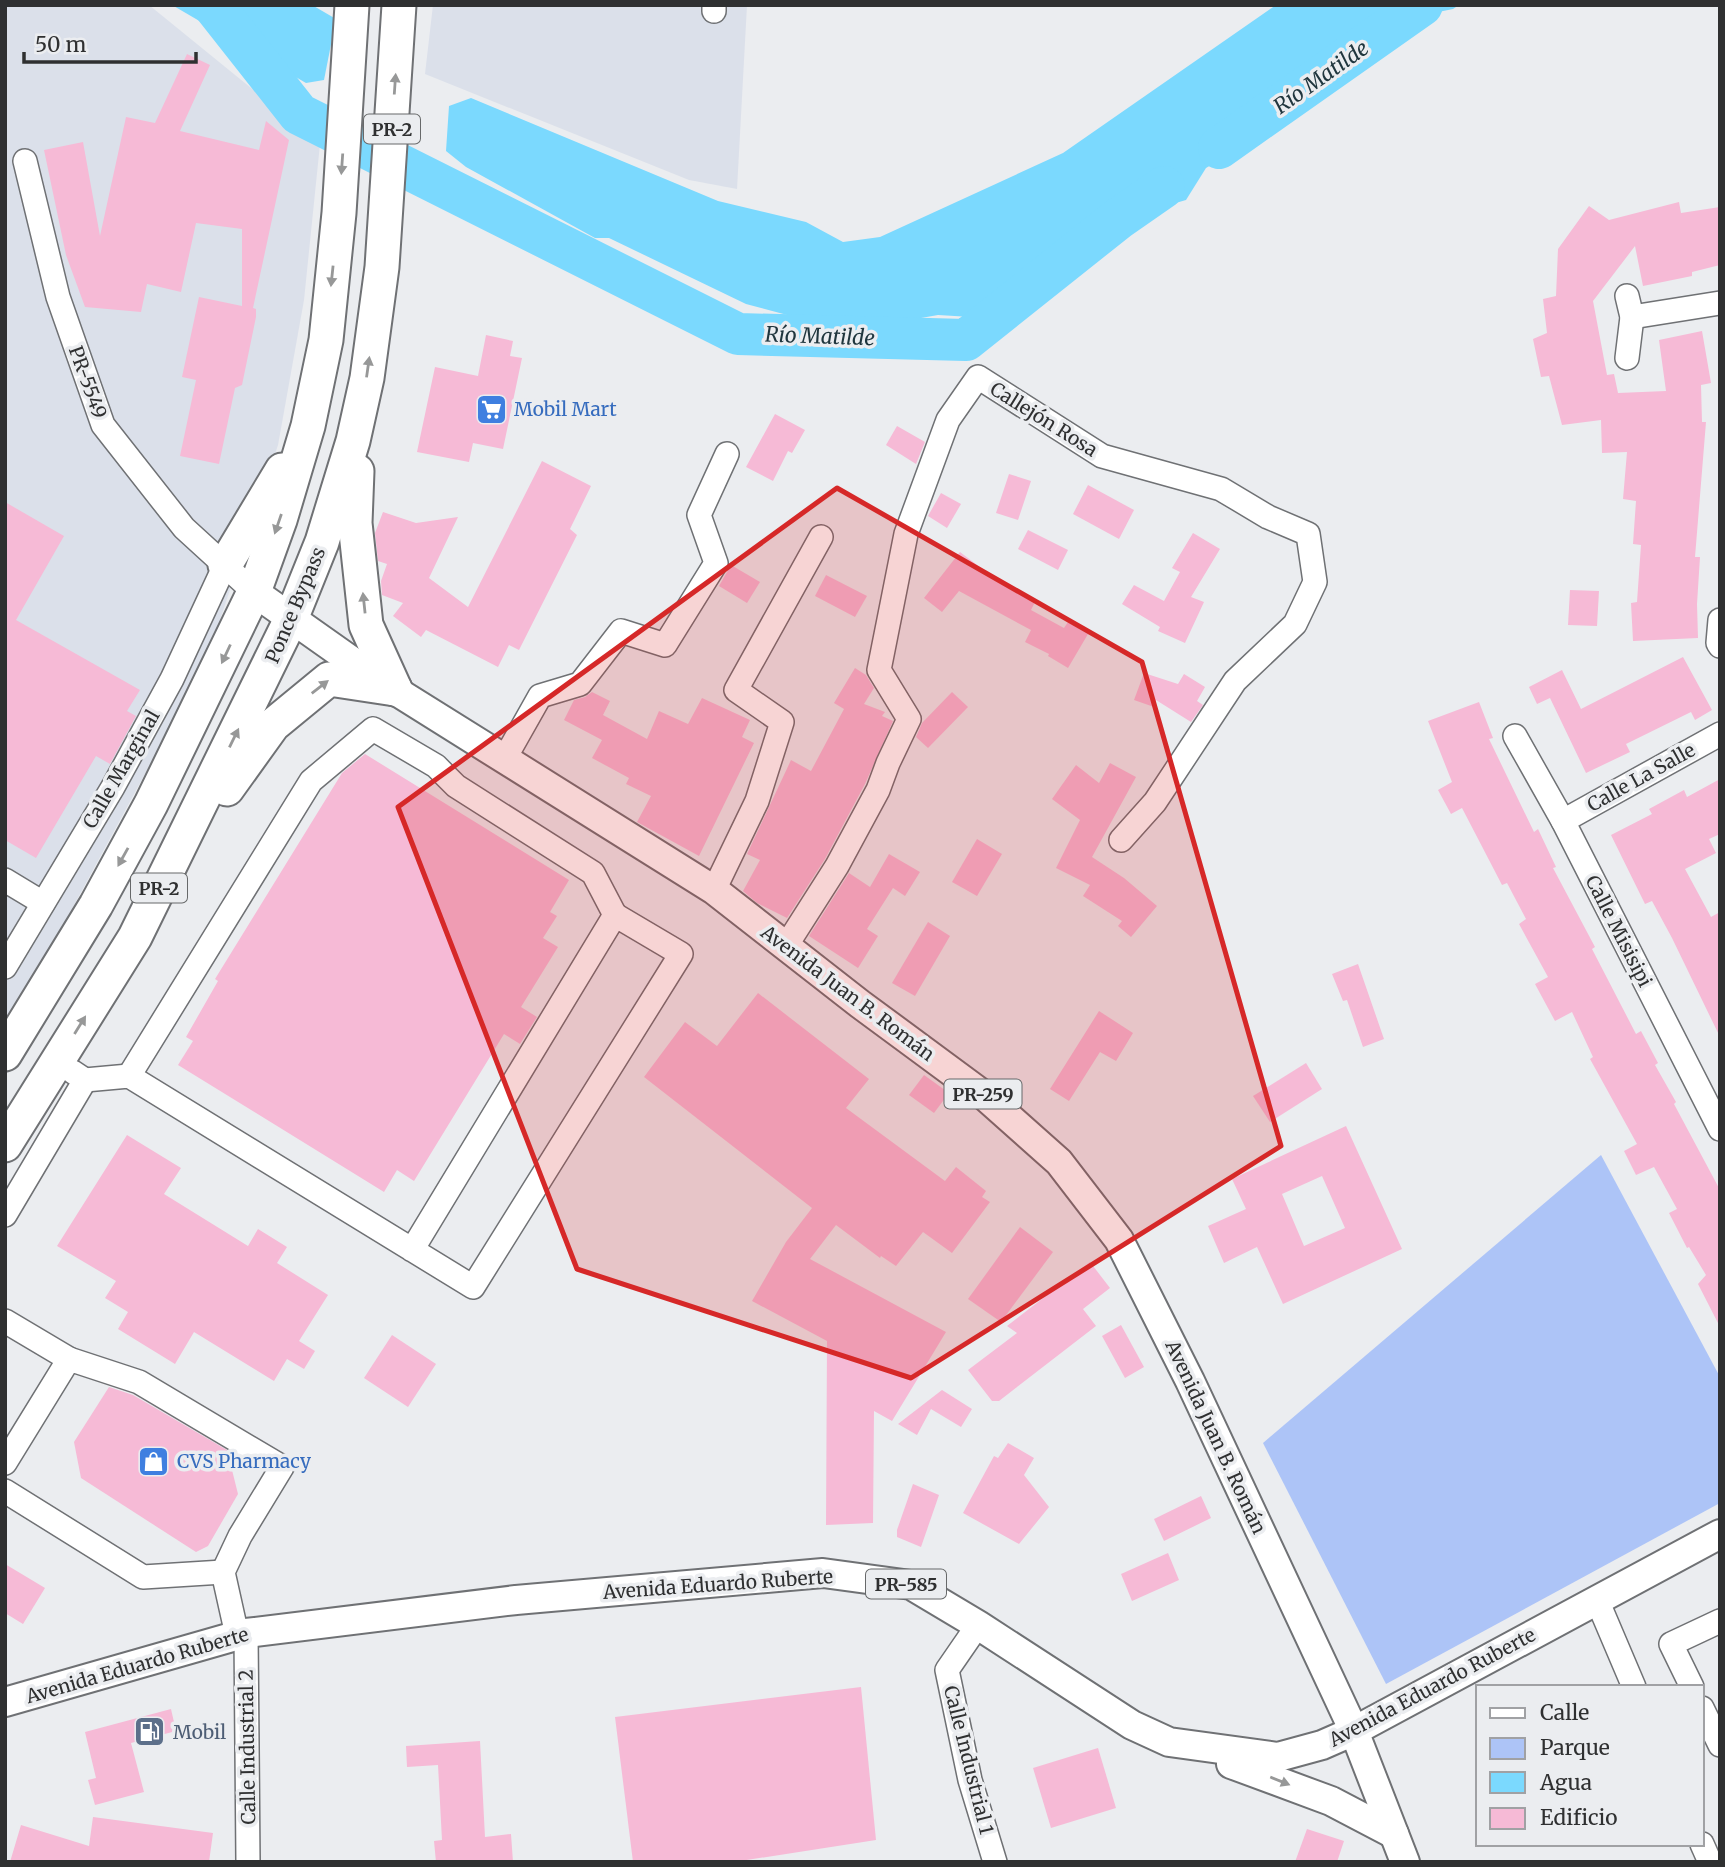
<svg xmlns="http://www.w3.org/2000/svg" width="1725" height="1867" font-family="Merriweather,serif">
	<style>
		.built { fill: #dbe0ea }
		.green { fill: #adc4f7 }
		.water { fill: #7bd9fe }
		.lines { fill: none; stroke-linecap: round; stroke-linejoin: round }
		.river { stroke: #7bd9fe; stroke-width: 42 }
		.building { fill: #f6bad6; fill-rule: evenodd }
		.minor-casing { stroke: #6f7174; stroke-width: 26 }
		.major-casing { stroke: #6f7174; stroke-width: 32 }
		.highway-casing { stroke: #6f7174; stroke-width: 37 }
		.minor { stroke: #fff; stroke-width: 23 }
		.major { stroke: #fff; stroke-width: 28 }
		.highway { stroke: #fff; stroke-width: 33 }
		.oneway { fill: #979898 }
		.marked { fill: #d62828; fill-opacity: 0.2; stroke: #d62828; stroke-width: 5; stroke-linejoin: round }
		.labels { text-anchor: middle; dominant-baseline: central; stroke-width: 7; stroke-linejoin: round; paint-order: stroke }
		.shield { fill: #ebedf0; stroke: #67696a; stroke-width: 2 }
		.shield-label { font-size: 18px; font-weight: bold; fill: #2f3031 }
		.street-label { font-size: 19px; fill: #2f3031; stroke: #ebedf0 }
		.shop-label { font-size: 19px; fill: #366cbe; stroke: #ebedf0; text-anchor: start }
		.service-label { font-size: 19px; fill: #4e5e75; stroke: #ebedf0; text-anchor: start }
		.water-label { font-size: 21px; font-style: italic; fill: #20363e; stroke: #ebedf0 }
	</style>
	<rect width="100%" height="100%" fill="#ebedf0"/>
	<g class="built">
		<path d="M 5,5 L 149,5 L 320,144 L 304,300 L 278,445 L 207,659 L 66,920 L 5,1021 Z"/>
		<path d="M 433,5 L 747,5 L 737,189 L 689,180 L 425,74 Z"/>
	</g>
	<path class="green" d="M 1601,1155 L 1720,1377 L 1720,1503 L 1386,1684 L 1263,1443 Z"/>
	<g class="water">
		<path d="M 172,5 L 312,5 L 336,19 L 324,80 L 306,83 Z"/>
		<path d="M 1276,5 L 1459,5 L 1453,9 L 1389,22 L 1325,50 L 1290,78 L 1246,144 L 1206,168 L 1186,200 L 1089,228 L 1027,289 L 971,317 L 938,315 L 847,331 L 746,304 L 609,238 L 595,238 L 466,167 L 446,151 L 449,106 L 471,98 L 718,201 L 806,222 L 843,242 L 880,237 L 1063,153 Z"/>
	</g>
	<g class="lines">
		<g class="river">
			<path d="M 213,5 L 299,114 L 738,334 L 966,340 L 1118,219 L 1164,187"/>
			<path d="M 1219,148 L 1422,5"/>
		</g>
	</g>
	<g class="building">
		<path d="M 187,54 L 210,65 L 180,131 L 259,150 L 266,121 L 289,140 L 253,308 L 256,309 L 256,317 L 242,385 L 235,388 L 219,464 L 180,456 L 196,380 L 182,377 L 199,297 L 242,306 L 242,229 L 196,223 L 181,292 L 147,284 L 141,312 L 85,307 L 66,255 L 44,150 L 83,142 L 100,236 L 126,117 L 155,123 Z"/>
		<path d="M 1679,202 L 1681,213 L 1720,207 L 1720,265 L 1692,272 L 1692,276 L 1643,286 L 1635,246 L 1593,301 L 1607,375 L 1614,374 L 1618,393 L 1666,391 L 1659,340 L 1702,331 L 1711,383 L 1701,385 L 1702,422 L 1706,422 L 1695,557 L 1700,557 L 1697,604 L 1698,638 L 1633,641 L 1631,603 L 1637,602 L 1641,545 L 1633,544 L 1636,501 L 1623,499 L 1627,452 L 1602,453 L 1601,420 L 1562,425 L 1549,376 L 1541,377 L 1533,339 L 1547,333 L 1543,299 L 1556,296 L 1558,249 L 1589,206 L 1609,220 Z"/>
		<path d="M 486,335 L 513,341 L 510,356 L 522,358 L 503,449 L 473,443 L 469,462 L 417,452 L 435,367 L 478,376 Z"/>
		<path d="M 775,414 L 805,430 L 792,453 L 788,451 L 773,481 L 746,467 Z"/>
		<path d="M 897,426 L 925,442 L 916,464 L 886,445 Z"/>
		<path d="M 542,461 L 591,486 L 570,529 L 577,535 L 519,650 L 509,645 L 498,667 L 426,630 L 421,637 L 393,616 L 403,603 L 382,595 L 381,581 L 387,564 L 378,561 L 375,533 L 383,512 L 416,523 L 458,517 L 429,578 L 468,607 Z"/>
		<path d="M 1009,474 L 1031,481 L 1018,520 L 996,513 Z"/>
		<path d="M 1088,485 L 1134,510 L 1119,539 L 1073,514 Z"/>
		<path d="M 941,493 L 961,504 L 947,528 L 928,516 Z"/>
		<path d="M 5,502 L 64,536 L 16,620 L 140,690 L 127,711 L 136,716 L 110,764 L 96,756 L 36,858 L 5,840 Z"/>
		<path d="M 1028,530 L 1068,550 L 1058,570 L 1018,549 Z"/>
		<path d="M 1193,533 L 1220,549 L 1191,597 L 1204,602 L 1185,643 L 1158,631 L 1160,627 L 1122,604 L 1134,585 L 1164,601 L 1180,572 L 1172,568 Z"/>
		<path d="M 960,552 L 993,577 L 1036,600 L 1031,610 L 1064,628 L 1068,622 L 1088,634 L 1068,668 L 1048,656 L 1049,654 L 1025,642 L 1031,630 L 959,591 L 942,612 L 924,598 Z"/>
		<path d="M 731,565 L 760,582 L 747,603 L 719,586 Z"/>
		<path d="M 826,575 L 867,596 L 855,617 L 815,596 Z"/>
		<path d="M 1570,590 L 1599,591 L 1597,626 L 1568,625 Z"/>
		<path d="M 1683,657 L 1712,710 L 1695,720 L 1691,712 L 1626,744 L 1630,752 L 1586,773 L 1550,698 L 1537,704 L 1529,687 L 1562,670 L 1581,709 Z"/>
		<path d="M 855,668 L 866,675 L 874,688 L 864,704 L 885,712 L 882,716 L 893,721 L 865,784 L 825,859 L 787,918 L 757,903 L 743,891 L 760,860 L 747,854 L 791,760 L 811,771 L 844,709 L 834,703 Z"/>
		<path d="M 1144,673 L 1178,684 L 1184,674 L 1205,687 L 1197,701 L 1203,705 L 1191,722 L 1156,700 L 1154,707 L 1134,700 Z"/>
		<path d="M 592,692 L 610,701 L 603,715 L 647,739 L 659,711 L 688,724 L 702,698 L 750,720 L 742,737 L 754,743 L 699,856 L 637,822 L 651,796 L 626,784 L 629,778 L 592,758 L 602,740 L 564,720 L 574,700 L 585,697 Z"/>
		<path d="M 952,692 L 968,707 L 928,748 L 916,737 L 922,723 Z"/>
		<path d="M 1479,702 L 1493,738 L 1489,739 L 1534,832 L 1538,829 L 1556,867 L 1553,868 L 1595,947 L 1592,949 L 1636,1034 L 1641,1031 L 1658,1063 L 1655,1065 L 1676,1102 L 1674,1104 L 1720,1190 L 1720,1327 L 1698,1284 L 1706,1275 L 1689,1247 L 1687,1248 L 1669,1213 L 1677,1209 L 1654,1167 L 1636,1175 L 1624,1151 L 1637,1144 L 1590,1059 L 1593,1057 L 1572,1012 L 1555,1021 L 1535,984 L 1548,977 L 1519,924 L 1526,919 L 1507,883 L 1502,885 L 1462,808 L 1451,814 L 1438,790 L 1452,782 L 1428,721 Z"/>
		<path d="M 365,754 L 569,880 L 550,912 L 557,916 L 543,938 L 558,947 L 521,1007 L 537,1017 L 520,1044 L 504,1034 L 414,1181 L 397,1170 L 384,1192 L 178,1065 L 193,1041 L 186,1037 L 218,981 L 215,979 L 342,773 Z"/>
		<path d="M 1110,763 L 1136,777 L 1092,857 L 1124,878 L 1157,906 L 1131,937 L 1118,926 L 1122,921 L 1083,896 L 1090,885 L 1056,868 L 1080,820 L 1052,799 L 1076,765 L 1099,783 Z"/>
		<path d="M 1720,779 L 1720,834 L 1709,839 L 1716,853 L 1685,869 L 1711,917 L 1720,912 L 1720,1037 L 1672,938 L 1652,901 L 1645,904 L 1611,835 L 1652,814 L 1649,809 L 1684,790 L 1687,797 Z"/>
		<path d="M 977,839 L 1002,854 L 977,896 L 952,882 Z"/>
		<path d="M 889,854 L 920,872 L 905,896 L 893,888 L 867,929 L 878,936 L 858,968 L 809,936 L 849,873 L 870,887 Z"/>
		<path d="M 928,922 L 950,936 L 915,996 L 892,983 Z"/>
		<path d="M 1358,964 L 1384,1039 L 1363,1047 L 1347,1000 L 1343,1001 L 1332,974 Z"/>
		<path d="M 758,993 L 869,1079 L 846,1108 L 945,1181 L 956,1167 L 986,1191 L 982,1197 L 990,1202 L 952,1253 L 923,1232 L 896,1266 L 881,1256 L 880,1258 L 836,1225 L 810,1259 L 946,1332 L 892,1421 L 874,1411 L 873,1523 L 826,1525 L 827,1341 L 752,1301 L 786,1242 L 812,1208 L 644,1077 L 685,1022 L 717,1046 Z"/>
		<path d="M 1099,1011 L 1133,1033 L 1116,1061 L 1100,1052 L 1069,1101 L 1050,1089 Z"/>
		<path d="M 1306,1063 L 1322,1089 L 1270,1122 L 1253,1096 Z"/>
		<path d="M 924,1075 L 949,1093 L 934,1113 L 909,1095 Z"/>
		<path d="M 1346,1126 L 1402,1249 L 1283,1304 L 1257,1247 L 1224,1263 L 1208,1226 L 1246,1209 L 1232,1179 ZM 1322,1176 L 1345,1228 L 1304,1246 L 1282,1194 Z"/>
		<path d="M 127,1135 L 181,1168 L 164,1194 L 248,1246 L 258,1229 L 287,1247 L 277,1263 L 328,1295 L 299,1341 L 315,1351 L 304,1369 L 287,1359 L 274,1381 L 194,1332 L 175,1364 L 118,1329 L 128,1312 L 105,1298 L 116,1281 L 57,1246 Z"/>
		<path d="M 1020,1227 L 1053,1252 L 1001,1322 L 968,1299 Z"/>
		<path d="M 1090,1262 L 1110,1288 L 1083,1309 L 1096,1326 L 999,1401 L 992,1401 L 968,1370 L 1017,1333 L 1007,1326 Z"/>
		<path d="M 1121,1325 L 1144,1367 L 1125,1378 L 1102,1336 Z"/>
		<path d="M 392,1335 L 436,1364 L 408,1407 L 364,1378 Z"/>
		<path d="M 109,1387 L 133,1395 L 227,1450 L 238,1494 L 208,1546 L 196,1552 L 81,1478 L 74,1442 Z"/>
		<path d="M 942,1390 L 972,1409 L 961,1427 L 931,1409 L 917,1435 L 898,1424 Z"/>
		<path d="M 1008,1443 L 1034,1458 L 1024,1475 L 1049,1507 L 1019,1544 L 963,1513 L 994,1456 L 998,1458 Z"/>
		<path d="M 913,1484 L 939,1495 L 921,1547 L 897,1537 L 897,1530 Z"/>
		<path d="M 1201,1496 L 1211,1518 L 1164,1541 L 1154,1519 Z"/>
		<path d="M 1168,1553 L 1179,1580 L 1132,1601 L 1121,1574 Z"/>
		<path d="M 5,1564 L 45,1588 L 23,1624 L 5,1613 Z"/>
		<path d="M 861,1687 L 876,1840 L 734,1862 L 633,1862 L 615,1717 Z"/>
		<path d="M 171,1709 L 176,1731 L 131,1743 L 144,1792 L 95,1805 L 88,1780 L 96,1778 L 85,1732 Z"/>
		<path d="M 480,1741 L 485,1837 L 511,1834 L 513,1862 L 436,1862 L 434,1841 L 442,1840 L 438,1765 L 407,1767 L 406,1746 Z"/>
		<path d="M 1098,1748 L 1116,1808 L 1051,1828 L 1033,1768 Z"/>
		<path d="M 93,1817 L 213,1833 L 209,1862 L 10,1862 L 21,1825 L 89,1846 Z"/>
		<path d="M 1307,1829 L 1344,1841 L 1337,1862 L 1295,1862 Z"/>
	</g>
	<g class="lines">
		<defs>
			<g id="minor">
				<path d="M 714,5 L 714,11"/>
				<path d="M 25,161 L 58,297 L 103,425 L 184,528 L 254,592"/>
				<path d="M 1627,296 L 1632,317 L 1627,358"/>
				<path d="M 1632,317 L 1720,303"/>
				<path d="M 1720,620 L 1718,643 L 1720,646"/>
				<path d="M 1515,736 L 1563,821 L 1720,1129"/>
				<path d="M 505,758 L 540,696 L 580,684 L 621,631 L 665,645 L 716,563 L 699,515 L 727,454"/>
				<path d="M 1563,821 L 1720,734"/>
				<path d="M 5,880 L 43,903"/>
				<path d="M 714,890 L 757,801 L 782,722 L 736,690 L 821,537"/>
				<path d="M 786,946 L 837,866 L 878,790 L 888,763 L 909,719 L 879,670 L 906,534 L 948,420 L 978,377 L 1102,456 L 1221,489 L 1268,517 L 1308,534 L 1315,582 L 1295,624 L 1235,681 L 1155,802 L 1121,840"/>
				<path d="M 5,967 L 113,787 L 172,679 L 225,565"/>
				<path d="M 129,1076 L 311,781 L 373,729 L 436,766 L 456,786 L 593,873 L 615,915"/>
				<path d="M 85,1080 L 129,1076 L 473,1287 L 681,954 L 615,915 L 412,1250"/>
				<path d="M 5,1215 L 85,1080 L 73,1072"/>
				<path d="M 5,1321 L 69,1359"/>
				<path d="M 5,1463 L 69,1359 L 139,1382 L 282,1467 L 240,1536 L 223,1572 L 237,1635"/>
				<path d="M 5,1491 L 143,1577 L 223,1572"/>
				<path d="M 1597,1600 L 1634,1687"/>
				<path d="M 978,1625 L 947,1670 L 970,1780 L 995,1862"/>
				<path d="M 246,1633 L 248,1862"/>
				<path d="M 1692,1687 L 1671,1644 L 1720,1621"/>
				<path d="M 1702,1708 L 1720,1745"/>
				<path d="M 1702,1844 L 1710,1862"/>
			</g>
			<g id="major">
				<path d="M 254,592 L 380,681 L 714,890 L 860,1004 L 986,1097 L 1059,1162 L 1119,1240 L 1190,1381 L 1354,1731 L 1405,1862"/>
				<path d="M 5,1702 L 246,1633 L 516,1600 L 823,1573 L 911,1585 L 978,1625 L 1132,1725 L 1169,1742 L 1278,1757 L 1322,1745 L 1354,1731 L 1720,1534"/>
				<path d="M 1231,1764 L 1331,1801 L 1394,1834"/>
			</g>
			<g id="highway">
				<path d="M 357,471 L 355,523 L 366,625 L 395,689"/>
				<path d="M 225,565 L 282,470"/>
				<path d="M 227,789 L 273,725 L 329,679 L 395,689"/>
				<path d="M 5,1054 L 96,905 L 151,804 L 254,592 L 280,520 L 308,426 L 326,340 L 339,213 L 352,5"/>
				<path d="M 5,1145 L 135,937 L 291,619 L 322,542 L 353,441 L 367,378 L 382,267 L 399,5"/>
			</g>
		</defs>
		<use href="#minor" class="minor-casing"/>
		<use href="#major" class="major-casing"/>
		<use href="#highway" class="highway-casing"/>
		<use href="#minor" class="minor"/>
		<use href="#major" class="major"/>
		<use href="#highway" class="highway"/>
	</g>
	<defs><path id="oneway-solid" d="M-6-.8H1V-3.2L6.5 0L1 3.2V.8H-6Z" transform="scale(1.75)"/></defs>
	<g class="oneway">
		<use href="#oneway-solid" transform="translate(395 84) rotate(-86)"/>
		<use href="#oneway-solid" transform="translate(342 164) rotate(94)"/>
		<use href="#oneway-solid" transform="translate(332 276) rotate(96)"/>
		<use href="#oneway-solid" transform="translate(368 367) rotate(-82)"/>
		<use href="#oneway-solid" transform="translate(278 524) rotate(109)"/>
		<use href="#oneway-solid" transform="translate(364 603) rotate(-96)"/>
		<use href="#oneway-solid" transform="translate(226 654) rotate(115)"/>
		<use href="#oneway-solid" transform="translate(320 687) rotate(-38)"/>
		<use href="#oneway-solid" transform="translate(234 738) rotate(-64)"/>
		<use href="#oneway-solid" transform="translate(123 857) rotate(119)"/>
		<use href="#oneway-solid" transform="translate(80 1025) rotate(-58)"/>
		<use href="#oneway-solid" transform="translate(1280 1781) rotate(22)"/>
	</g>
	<path class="marked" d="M 837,488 L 1142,662 L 1281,1146 L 911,1378 L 577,1269 L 398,807 Z"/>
	<defs>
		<symbol id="supermarket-square" viewBox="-11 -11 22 22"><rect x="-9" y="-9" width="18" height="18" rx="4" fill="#3f7fe0" stroke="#ebedf0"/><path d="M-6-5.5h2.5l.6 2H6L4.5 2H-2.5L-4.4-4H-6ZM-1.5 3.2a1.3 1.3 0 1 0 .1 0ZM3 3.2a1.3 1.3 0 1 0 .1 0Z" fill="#fff"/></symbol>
		<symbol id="shop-square" viewBox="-11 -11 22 22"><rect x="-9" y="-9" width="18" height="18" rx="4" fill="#3f7fe0" stroke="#ebedf0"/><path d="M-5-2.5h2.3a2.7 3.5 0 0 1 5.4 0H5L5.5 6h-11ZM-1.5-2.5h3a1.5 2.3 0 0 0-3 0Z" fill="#fff"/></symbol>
		<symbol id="fuel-square" viewBox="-11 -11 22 22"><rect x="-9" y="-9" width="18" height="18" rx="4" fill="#5c6f8a" stroke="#ebedf0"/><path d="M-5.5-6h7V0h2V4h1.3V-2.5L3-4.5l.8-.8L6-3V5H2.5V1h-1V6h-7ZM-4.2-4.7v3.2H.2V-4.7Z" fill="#fff"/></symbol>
	</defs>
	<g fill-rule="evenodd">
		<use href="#supermarket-square" x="474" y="392" width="35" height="35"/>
		<use href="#shop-square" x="136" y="1444" width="35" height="35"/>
		<use href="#fuel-square" x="132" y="1714" width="35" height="35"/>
	</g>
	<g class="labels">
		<g class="shield">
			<rect x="364" y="114.5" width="56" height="29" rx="5"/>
			<rect x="131" y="873.5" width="56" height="29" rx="5"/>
			<rect x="944.5" y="1079.5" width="77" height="29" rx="5"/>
			<rect x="866" y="1569.5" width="80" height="29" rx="5"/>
		</g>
		<g class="shield-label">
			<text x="392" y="129">PR-2</text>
			<text x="159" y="888">PR-2</text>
			<text x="983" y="1094">PR-259</text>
			<text x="906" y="1584">PR-585</text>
		</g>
		<g class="street-label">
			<text transform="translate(88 382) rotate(70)">PR-5549</text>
			<text transform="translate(1044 419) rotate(32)">Callejón Rosa</text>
			<text transform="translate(295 605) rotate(-67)">Ponce Bypass</text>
			<text transform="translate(121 769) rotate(-60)">Calle Marginal</text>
			<text transform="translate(1641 777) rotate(-29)">Calle La Salle</text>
			<text transform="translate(1619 931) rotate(63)">Calle Misisipi</text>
			<text transform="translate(848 993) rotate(37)">Avenida Juan B. Román</text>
			<text transform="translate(1216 1437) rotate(65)">Avenida Juan B. Román</text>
			<text transform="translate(718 1584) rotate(-4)">Avenida Eduardo Ruberte</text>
			<text transform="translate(137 1665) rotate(-16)">Avenida Eduardo Ruberte</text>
			<text transform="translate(1432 1687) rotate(-28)">Avenida Eduardo Ruberte</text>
			<text transform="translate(247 1747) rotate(-91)">Calle Industrial 2</text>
			<text transform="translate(969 1760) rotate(76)">Calle Industrial 1</text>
		</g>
		<g class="shop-label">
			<text x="514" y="409">Mobil Mart</text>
			<text x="177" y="1461">CVS Pharmacy</text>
		</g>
		<g class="service-label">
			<text x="173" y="1732">Mobil</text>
		</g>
		<g class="water-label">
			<text transform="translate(1321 77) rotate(-35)">Río Matilde</text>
			<text transform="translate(820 336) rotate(2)">Río Matilde</text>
		</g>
	</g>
	<rect width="1725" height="1867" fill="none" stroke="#2f3031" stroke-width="14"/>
	<rect x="1476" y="1685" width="228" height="161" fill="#ebedf0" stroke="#a0a1a4" stroke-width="2"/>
	<rect x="1490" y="1708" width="35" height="10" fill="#ffffff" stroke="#a0a1a4" stroke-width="2"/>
	<text x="1540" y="1720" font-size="21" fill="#2f3031">Calle</text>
	<rect x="1490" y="1738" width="35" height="21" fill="#adc4f7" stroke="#a0a1a4" stroke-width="2"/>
	<text x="1540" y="1755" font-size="21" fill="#2f3031">Parque</text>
	<rect x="1490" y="1772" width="35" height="21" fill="#7bd9fe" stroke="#a0a1a4" stroke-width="2"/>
	<text x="1540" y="1790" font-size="21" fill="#2f3031">Agua</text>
	<rect x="1490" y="1808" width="35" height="21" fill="#f6bad6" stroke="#a0a1a4" stroke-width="2"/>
	<text x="1540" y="1825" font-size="21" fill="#2f3031">Edificio</text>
	<path d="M24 52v10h172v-10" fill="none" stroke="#2f3031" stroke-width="3.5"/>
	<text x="35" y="52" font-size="21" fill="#2f3031" stroke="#ebedf0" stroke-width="5" paint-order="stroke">50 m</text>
</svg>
